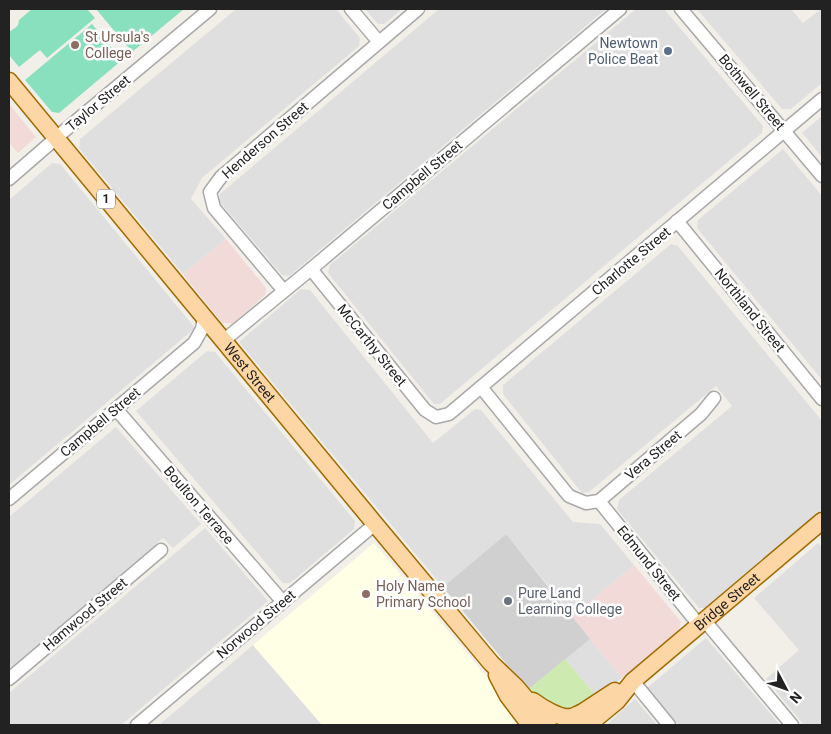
<svg xmlns="http://www.w3.org/2000/svg" width="831" height="734" font-family="Roboto,sans-serif">
	<style>
		.residential { fill: #e0dfdf }
		.commercial { fill: #f2dad9 }
		.education { fill: #ffffe5 }
		.religious { fill: #d0d0d0 }
		.grass { fill: #cdebb0 }
		.pitch { fill: #88e0be }
		.lines { fill: none; stroke-linecap: round; stroke-linejoin: round }
		.minor-casing { stroke: #a9a9a9; stroke-width: 15 }
		.major-casing { stroke: #a06b00; stroke-width: 19 }
		.minor { stroke: #fff; stroke-width: 12 }
		.major { stroke: #fcd6a4; stroke-width: 16 }
		.education-dot { fill: #8d6e63; stroke: #fff; stroke-width: 2 }
		.service-dot { fill: #5c6f8a; stroke: #fff; stroke-width: 2 }
		.worship-dot { fill: #6b7280; stroke: #fff; stroke-width: 2 }
		.labels { text-anchor: middle; dominant-baseline: central; stroke-width: 5; stroke-linejoin: round; paint-order: stroke }
		.shield { fill: #fff; stroke: #646464; stroke-width: 1 }
		.shield-label { font-size: 12px; font-weight: bold; fill: #222 }
		.education-label { font-size: 14px; fill: #785e54; stroke: #fff; text-anchor: start }
		.service-label { font-size: 14px; fill: #4e5e75; stroke: #fff; text-anchor: end }
		.street-label { font-size: 14px; fill: #222; stroke: #fff }
		.worship-label { font-size: 14px; fill: #5b616d; stroke: #fff; text-anchor: start }
	</style>
	<rect width="100%" height="100%" fill="#f2efe9"/>
	<g class="residential">
		<path d="M 236,9 L 336,9 L 360,38 L 359,46 L 202,178 L 191,199 L 226,239 L 183,274 L 79,148 L 80,139 Z"/>
		<path d="M 365,9 L 402,9 L 384,24 L 378,24 Z"/>
		<path d="M 439,9 L 606,9 L 289,276 L 282,275 L 219,201 L 220,194 Z"/>
		<path d="M 636,9 L 664,9 L 763,126 L 762,133 L 440,404 L 434,404 L 328,273 L 330,265 Z"/>
		<path d="M 697,9 L 791,9 L 803,23 L 821,9 L 822,9 L 822,83 L 791,109 L 782,109 Z"/>
		<path d="M 822,116 L 822,157 L 802,133 Z"/>
		<path d="M 783,149 L 822,196 L 822,380 L 697,228 L 698,220 Z"/>
		<path d="M 52,163 L 60,164 L 195,328 L 9,485 L 9,200 Z"/>
		<path d="M 671,244 L 678,246 L 822,421 L 822,509 L 706,608 L 699,608 L 617,509 L 619,500 L 732,406 L 716,386 L 589,492 L 582,493 L 503,394 L 503,385 Z"/>
		<path d="M 301,289 L 310,290 L 433,443 L 475,409 L 481,410 L 573,522 L 600,524 L 634,565 L 573,616 L 506,534 L 443,587 L 239,342 Z"/>
		<path d="M 207,351 L 215,352 L 355,521 L 354,529 L 290,583 L 283,583 L 136,411 Z"/>
		<path d="M 116,427 L 201,524 L 173,548 L 163,538 L 9,669 L 9,517 Z"/>
		<path d="M 205,528 L 268,601 L 121,725 L 9,725 L 9,693 Z"/>
		<path d="M 818,543 L 822,547 L 822,725 L 804,725 L 766,679 L 799,650 L 754,598 Z"/>
		<path d="M 706,638 L 780,725 L 679,725 L 647,688 Z"/>
		<path d="M 590,639 L 622,678 L 596,696 L 565,659 Z"/>
		<path d="M 253,645 L 322,725 L 159,725 Z"/>
		<path d="M 635,699 L 657,725 L 607,725 L 621,711 Z"/>
	</g>
	<g class="commercial">
		<path d="M 9,104 L 36,137 L 18,153 L 9,143 Z"/>
		<path d="M 226,239 L 266,288 L 265,295 L 233,323 L 222,323 L 183,274 Z"/>
		<path d="M 634,565 L 681,622 L 679,630 L 622,678 L 572,617 Z"/>
	</g>
	<path class="education" d="M 374,543 L 493,684 L 508,710 L 521,725 L 322,725 L 253,645 Z"/>
	<path class="religious" d="M 506,534 L 590,639 L 528,690 L 443,587 Z"/>
	<path class="grass" d="M 565,659 L 596,696 L 574,712 L 543,702 L 528,690 Z"/>
	<g class="pitch">
		<path d="M 32,9 L 87,9 L 95,18 L 47,58 L 40,50 L 19,67 L 9,55 L 9,32 L 15,28 L 18,25 L 19,20 Z"/>
		<path d="M 96,9 L 184,9 L 132,52 Z"/>
		<path d="M 92,24 L 122,60 L 59,113 L 52,112 L 25,80 Z"/>
	</g>
	<g class="lines">
		<defs>
			<g id="minor">
				<path d="M 351,9 L 379,42"/>
				<path d="M 681,9 L 822,176"/>
				<path d="M 9,179 L 70,126 L 210,9"/>
				<path d="M 677,221 L 822,399"/>
				<path d="M 311,269 L 425,410 L 436,417 L 449,414 L 822,99"/>
				<path d="M 284,291 L 214,208 L 210,192 L 221,177 L 418,9"/>
				<path d="M 223,341 L 311,269 L 620,9"/>
				<path d="M 481,387 L 569,496 L 586,503 L 599,501 L 701,414 L 714,398"/>
				<path d="M 116,409 L 283,602"/>
				<path d="M 9,499 L 194,343 L 202,329 L 204,318"/>
				<path d="M 599,501 L 699,625"/>
				<path d="M 705,621 L 792,725"/>
				<path d="M 9,679 L 161,550"/>
				<path d="M 633,681 L 669,725"/>
				<path d="M 137,725 L 375,524"/>
			</g>
			<g id="major">
				<path id="s1" d="M 9,81 L 375,524 L 491,663 L 516,687 L 548,725"/>
				<path d="M 497,675 L 508,696 L 530,725"/>
				<path d="M 533,701 C 541,707 560,719 570,717 C 574,717 578,714 581,713"/>
				<path d="M 569,725 L 583,712 L 615,691"/>
				<path id="s2" d="M 588,725 L 617,701 L 633,681 L 822,521"/>
			</g>
		</defs>
		<use href="#minor" class="minor-casing"/>
		<use href="#major" class="major-casing"/>
		<use href="#minor" class="minor"/>
		<use href="#major" class="major"/>
	</g>
	<g class="education-dot">
		<circle cx="75" cy="45" r="5"/>
		<circle cx="366" cy="594" r="5"/>
	</g>
	<circle class="service-dot" cx="668" cy="51" r="5"/>
	<circle class="worship-dot" cx="508" cy="601" r="5"/>
	<g class="labels">
		<rect class="shield" x="97" y="189.5" width="18" height="19" rx="4"/>
		<g class="shield-label">
			<text x="106" y="199">1</text>
		</g>
		<g class="education-label">
			<text x="85" y="37">St Ursula's<tspan x="85" dy="16">College</tspan></text>
			<text x="376" y="586">Holy Name<tspan x="376" dy="16">Primary School</tspan></text>
		</g>
		<g class="service-label">
			<text x="658" y="43">Newtown<tspan x="658" dy="16">Police Beat</tspan></text>
		</g>
		<g class="street-label">
			<text transform="translate(752 92) rotate(50)">Bothwell Street</text>
			<text transform="translate(98 103) rotate(-40)">Taylor Street</text>
			<text transform="translate(265 140) rotate(-41)">Henderson Street</text>
			<text transform="translate(422 175) rotate(-40)">Campbell Street</text>
			<text transform="translate(631 261) rotate(-40)">Charlotte Street</text>
			<text transform="translate(750 310) rotate(51)">Northland Street</text>
			<text transform="translate(372 345) rotate(51)">McCarthy Street</text>
			<text stroke="none"><textPath href="#s1" startOffset="378">West Street</textPath></text>
			<text transform="translate(100 422) rotate(-40)">Campbell Street</text>
			<text transform="translate(653 455) rotate(-40)">Vera Street</text>
			<text transform="translate(199 505) rotate(49)">Boulton Terrace</text>
			<text transform="translate(649 563) rotate(51)">Edmund Street</text>
			<text stroke="none"><textPath href="#s2" startOffset="186">Bridge Street</textPath></text>
			<text transform="translate(85 614) rotate(-40)">Hamwood Street</text>
			<text transform="translate(256 624) rotate(-40)">Norwood Street</text>
		</g>
		<g class="worship-label">
			<text x="518" y="593">Pure Land<tspan x="518" dy="16">Learning College</tspan></text>
		</g>
	</g>
	<rect width="831" height="734" fill="none" stroke="#222222" stroke-width="20"/>
	<g transform="translate(786 689) rotate(131)" stroke="#ffffff" stroke-width="4" paint-order="stroke">
	<path d="M0-4L9 19L0 12L-9 19Z" fill="#222222"/>
	<text y="-8" font-size="14" font-weight="bold" text-anchor="middle" fill="#222222">N</text>
	</g>
</svg>
